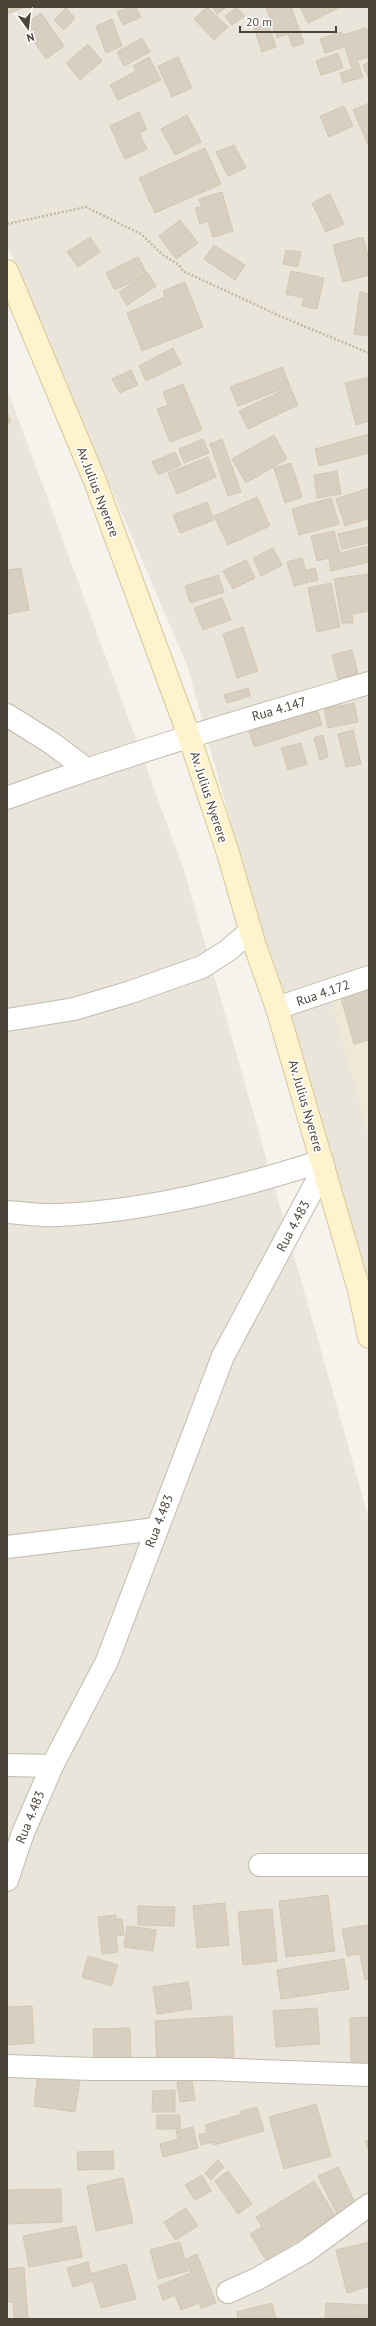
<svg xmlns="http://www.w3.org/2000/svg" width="376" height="2326" font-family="'PT Sans',sans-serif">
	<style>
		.residential { fill: #eae5da }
		.education { fill: #efe8d6 }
		.building { fill: #d8cfc1; stroke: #d3c7b4 }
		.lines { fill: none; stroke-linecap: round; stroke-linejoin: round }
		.street-casing { stroke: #c2bbae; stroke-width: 24 }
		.secondary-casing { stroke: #d6c79b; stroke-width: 24 }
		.path { stroke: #c4b79f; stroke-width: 2.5; stroke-dasharray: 2 2; stroke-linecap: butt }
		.street { stroke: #fff; stroke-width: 22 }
		.secondary { stroke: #fff3cd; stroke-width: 22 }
		.labels { text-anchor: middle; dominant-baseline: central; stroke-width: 3; stroke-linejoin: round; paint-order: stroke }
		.street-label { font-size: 13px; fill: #4b4439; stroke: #fff }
	</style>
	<rect width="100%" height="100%" fill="#f6f3ec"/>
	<g class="residential">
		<path d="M 7,7 L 369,7 L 369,1322 L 187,665 L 7,245 Z"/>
		<path d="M 7,388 L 184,870 L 369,1519 L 369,2319 L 7,2319 Z"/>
	</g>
	<path class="education" d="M 369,971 L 369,1136 L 326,983 Z"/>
	<g class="building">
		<path d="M 7,7 L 25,7 L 7,14 Z"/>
		<path d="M 129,7 L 136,7 L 141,17 L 123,25 L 117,12 Z"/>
		<path d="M 207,7 L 228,27 L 214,40 L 194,19 Z"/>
		<path d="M 212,7 L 227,7 L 217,14 Z"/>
		<path d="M 236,7 L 245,16 L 232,25 L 225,16 Z"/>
		<path d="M 266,7 L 291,7 L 304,43 L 293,47 L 288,34 L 277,38 Z"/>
		<path d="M 300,7 L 340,7 L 308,23 Z"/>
		<path d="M 66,8 L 75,18 L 64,30 L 54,20 Z"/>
		<path d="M 41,13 L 64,46 L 46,59 L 23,25 Z"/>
		<path d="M 112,19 L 122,46 L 106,53 L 96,26 Z"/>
		<path d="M 268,23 L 276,47 L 262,52 L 254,28 Z"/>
		<path d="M 366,28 L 369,36 L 369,57 L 357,60 L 363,77 L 343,83 L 340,73 L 352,69 L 345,47 L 325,53 L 320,39 L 341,32 L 343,35 Z"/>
		<path d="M 142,38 L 150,52 L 124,66 L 117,52 Z"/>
		<path d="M 88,44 L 102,61 L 80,80 L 66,63 Z"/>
		<path d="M 338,53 L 343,68 L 321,75 L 316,61 Z"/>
		<path d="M 149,57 L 161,80 L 118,100 L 110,85 L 136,71 L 133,66 Z"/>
		<path d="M 178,57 L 192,88 L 172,97 L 158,66 Z"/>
		<path d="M 369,62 L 369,79 L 363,65 Z"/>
		<path d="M 369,103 L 369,147 L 353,110 Z"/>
		<path d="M 344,106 L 353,126 L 329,137 L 320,116 Z"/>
		<path d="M 139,112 L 147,130 L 139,133 L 147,149 L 125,159 L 110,126 Z"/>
		<path d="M 187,115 L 201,142 L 175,155 L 161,129 Z"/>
		<path d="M 234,145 L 246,168 L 228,176 L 216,152 Z"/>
		<path d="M 205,148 L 221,184 L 155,213 L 139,178 Z"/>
		<path d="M 222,192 L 233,231 L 213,237 L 208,221 L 200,224 L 195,208 L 202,207 L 199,199 Z"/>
		<path d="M 330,194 L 344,224 L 326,232 L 312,203 Z"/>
		<path d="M 180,220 L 198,243 L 176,259 L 159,236 Z"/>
		<path d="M 90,237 L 100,252 L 78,267 L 67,252 Z"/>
		<path d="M 363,237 L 369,259 L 369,275 L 343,282 L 333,245 Z"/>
		<path d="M 214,245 L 245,265 L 235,280 L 204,259 Z"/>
		<path d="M 286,250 L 301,252 L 298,267 L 283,264 Z"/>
		<path d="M 138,257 L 147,274 L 115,290 L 106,273 Z"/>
		<path d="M 291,271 L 324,278 L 317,309 L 302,306 L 304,298 L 286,294 Z"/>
		<path d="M 148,273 L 156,286 L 127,305 L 119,292 Z"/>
		<path d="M 185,282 L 203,327 L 142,351 L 127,313 L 165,297 L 163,291 Z"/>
		<path d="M 360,292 L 369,294 L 369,336 L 354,334 Z"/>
		<path d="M 173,348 L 181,364 L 146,381 L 139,366 Z"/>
		<path d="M 282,367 L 290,386 L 238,406 L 230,387 Z"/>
		<path d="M 131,370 L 138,385 L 120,393 L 112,379 Z"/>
		<path d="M 369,377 L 369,421 L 356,425 L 345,383 Z"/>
		<path d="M 183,384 L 202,430 L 170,442 L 157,409 L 168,405 L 163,392 Z"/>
		<path d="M 290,387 L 298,405 L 248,429 L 239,411 Z"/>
		<path d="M 7,413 L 11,422 L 7,424 Z"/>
		<path d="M 369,434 L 369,453 L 319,466 L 315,449 Z"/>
		<path d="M 274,435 L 287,459 L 246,483 L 232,459 Z"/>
		<path d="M 203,439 L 209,453 L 184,463 L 179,449 Z"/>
		<path d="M 222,439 L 241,492 L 228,496 L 210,444 Z"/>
		<path d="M 175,452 L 181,465 L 158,475 L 152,462 Z"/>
		<path d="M 208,457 L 216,477 L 177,494 L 168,473 Z"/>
		<path d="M 291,463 L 302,497 L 285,503 L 274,468 Z"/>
		<path d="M 337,471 L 341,494 L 317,498 L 314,475 Z"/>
		<path d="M 369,488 L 369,518 L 345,526 L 336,499 Z"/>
		<path d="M 257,497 L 270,526 L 228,545 L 214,516 Z"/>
		<path d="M 331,498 L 339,524 L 299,535 L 292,509 Z"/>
		<path d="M 207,502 L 214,520 L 180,533 L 173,515 Z"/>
		<path d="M 369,527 L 369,543 L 342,549 L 338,534 Z"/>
		<path d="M 334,531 L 340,553 L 369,546 L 369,562 L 331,571 L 329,558 L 317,561 L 311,536 Z"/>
		<path d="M 273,548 L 282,565 L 261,576 L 253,558 Z"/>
		<path d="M 302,558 L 309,582 L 294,586 L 287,562 Z"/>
		<path d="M 246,560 L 255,578 L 233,589 L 223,571 Z"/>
		<path d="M 21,568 L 29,610 L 7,614 L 7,570 Z"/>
		<path d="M 315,568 L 318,580 L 311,582 L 307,570 Z"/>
		<path d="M 368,574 L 369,611 L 352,614 L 353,623 L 342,623 L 334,579 Z"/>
		<path d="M 218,575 L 224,592 L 190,603 L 185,586 Z"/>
		<path d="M 331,583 L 340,627 L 317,632 L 308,588 Z"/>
		<path d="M 222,598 L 231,620 L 203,630 L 194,608 Z"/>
		<path d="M 243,627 L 258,671 L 237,678 L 223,634 Z"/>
		<path d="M 352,650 L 358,674 L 338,679 L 332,655 Z"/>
		<path d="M 248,688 L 250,696 L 227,703 L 224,695 Z"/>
		<path d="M 314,699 L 322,725 L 254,747 L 246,721 Z"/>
		<path d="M 354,703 L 358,722 L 328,728 L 324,709 Z"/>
		<path d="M 353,730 L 361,764 L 346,767 L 338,734 Z"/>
		<path d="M 323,735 L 328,757 L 320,760 L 314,738 Z"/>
		<path d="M 301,743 L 307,764 L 288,770 L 281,748 Z"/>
		<path d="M 369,979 L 369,1040 L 354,1044 L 338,988 Z"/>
		<path d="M 328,1895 L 335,1951 L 286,1957 L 279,1901 Z"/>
		<path d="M 225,1903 L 229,1945 L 197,1948 L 193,1906 Z"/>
		<path d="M 138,1906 L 175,1907 L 174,1926 L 138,1925 Z"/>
		<path d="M 272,1909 L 277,1961 L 243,1965 L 238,1912 Z"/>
		<path d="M 116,1915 L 116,1919 L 122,1919 L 124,1935 L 116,1936 L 118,1952 L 102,1954 L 98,1917 Z"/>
		<path d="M 369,1925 L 369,1979 L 365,1980 L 360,1954 L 347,1956 L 342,1929 Z"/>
		<path d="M 127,1926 L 156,1930 L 153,1951 L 124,1947 Z"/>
		<path d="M 88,1956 L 118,1965 L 111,1986 L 82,1977 Z"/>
		<path d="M 344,1959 L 349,1989 L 281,1999 L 277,1970 Z"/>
		<path d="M 188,1982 L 192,2009 L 157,2014 L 153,1987 Z"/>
		<path d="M 32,2006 L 34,2043 L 7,2045 L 7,2007 Z"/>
		<path d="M 317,2008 L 320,2044 L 276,2047 L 273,2011 Z"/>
		<path d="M 232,2016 L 234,2059 L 157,2063 L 155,2021 Z"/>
		<path d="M 369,2017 L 369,2062 L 351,2062 L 350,2018 Z"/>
		<path d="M 130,2028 L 131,2059 L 94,2060 L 93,2029 Z"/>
		<path d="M 38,2073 L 80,2079 L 75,2112 L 34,2106 Z"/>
		<path d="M 192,2081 L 195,2100 L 180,2102 L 177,2082 Z"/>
		<path d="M 175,2090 L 175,2112 L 152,2112 L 153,2091 Z"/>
		<path d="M 316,2104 L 331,2156 L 284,2169 L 269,2117 Z"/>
		<path d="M 257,2107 L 264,2131 L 214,2145 L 213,2142 L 201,2145 L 199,2135 L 207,2133 L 205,2125 L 242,2114 L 241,2111 Z"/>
		<rect x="157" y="2115" width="23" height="14"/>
		<path d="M 193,2127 L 198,2148 L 163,2157 L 160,2144 L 178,2139 L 176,2131 Z"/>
		<path d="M 369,2140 L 369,2151 L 365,2141 Z"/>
		<path d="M 113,2151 L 114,2169 L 78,2170 L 77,2152 Z"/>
		<path d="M 218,2160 L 224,2167 L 211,2180 L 205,2173 Z"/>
		<path d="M 338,2167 L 357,2207 L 338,2216 L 318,2176 Z"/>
		<path d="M 228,2171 L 252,2204 L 238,2214 L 215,2181 Z"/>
		<path d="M 202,2175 L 211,2191 L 195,2200 L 185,2185 Z"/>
		<path d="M 123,2178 L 133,2223 L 96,2231 L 87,2186 Z"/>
		<path d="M 314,2181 L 336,2217 L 266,2260 L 250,2234 L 262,2227 L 256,2217 Z"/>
		<path d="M 61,2189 L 62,2222 L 7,2224 L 7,2190 Z"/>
		<path d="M 186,2208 L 198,2226 L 175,2240 L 164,2222 Z"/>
		<path d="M 76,2226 L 82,2257 L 29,2267 L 23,2236 Z"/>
		<path d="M 180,2242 L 188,2271 L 158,2279 L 150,2250 Z"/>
		<path d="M 369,2242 L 369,2286 L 347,2293 L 336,2250 Z"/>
		<path d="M 197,2254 L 216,2303 L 201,2308 L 199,2303 L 181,2310 L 175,2295 L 163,2300 L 158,2286 L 191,2273 L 186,2259 Z"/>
		<path d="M 88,2262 L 91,2274 L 126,2264 L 136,2299 L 101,2308 L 93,2281 L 73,2287 L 67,2268 Z"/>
		<path d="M 24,2267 L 28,2319 L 14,2319 L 13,2302 L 7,2302 L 7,2269 Z"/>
		<path d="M 272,2303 L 276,2319 L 238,2319 L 237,2312 Z"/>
		<path d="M 326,2303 L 369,2305 L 369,2319 L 325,2319 Z"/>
	</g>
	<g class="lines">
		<defs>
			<g id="street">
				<path d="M 7,715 L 53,744 L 86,769"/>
				<path d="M 7,798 C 126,754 247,719 369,683"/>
				<path d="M 277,1008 L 369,977"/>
				<path d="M 7,1020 L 74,1009 L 131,992 L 202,967 L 227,951 L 251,931"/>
				<path d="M 7,1212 C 24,1213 42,1216 58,1215 C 148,1211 238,1188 322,1161"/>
				<path d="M 7,1547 L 156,1529"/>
				<path d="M 7,1765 L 52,1766"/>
				<path d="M 260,1865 L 369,1865"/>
				<path d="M 7,1880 L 23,1833 L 52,1766 L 107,1661 L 223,1356 L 324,1168"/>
				<path d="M 7,2066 L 92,2069 L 210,2069 L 369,2075"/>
				<path d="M 228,2292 L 257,2279 L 305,2252 L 369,2205"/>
			</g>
			<path id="secondary" d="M 7,271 L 95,481 L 189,736 L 228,853 L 254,943 L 277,1008 L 359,1290 L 369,1337"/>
		</defs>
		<use href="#street" class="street-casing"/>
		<use href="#secondary" class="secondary-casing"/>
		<path class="path" d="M 7,224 L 86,207 L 141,234 L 163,255 L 179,265 L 183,271 L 282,317 L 369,353"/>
		<use href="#street" class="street"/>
		<use href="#secondary" class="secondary"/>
	</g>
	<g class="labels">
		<g class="street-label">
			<text transform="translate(98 492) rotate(69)">Av. Julius Nyerere</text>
			<text transform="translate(279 709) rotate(-16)">Rua 4.147</text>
			<text transform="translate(209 797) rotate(72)">Av. Julius Nyerere</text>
			<text transform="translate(323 993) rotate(-19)">Rua 4.172</text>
			<text transform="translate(306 1106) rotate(74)">Av. Julius Nyerere</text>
			<text transform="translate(293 1226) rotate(-62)">Rua 4.483</text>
			<text transform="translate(159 1521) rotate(-69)">Rua 4.483</text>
			<text transform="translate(30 1817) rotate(-68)">Rua 4.483</text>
		</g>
	</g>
	<rect width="376" height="2326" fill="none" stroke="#4b4439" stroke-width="16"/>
	<g transform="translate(28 28) rotate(165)" stroke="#ffffff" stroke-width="3" paint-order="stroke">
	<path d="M0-3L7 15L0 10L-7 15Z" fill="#4b4439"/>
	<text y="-6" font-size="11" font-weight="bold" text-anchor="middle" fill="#4b4439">N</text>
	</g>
	<path d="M240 26v6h96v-6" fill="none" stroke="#4b4439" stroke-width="2"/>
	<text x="246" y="26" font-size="12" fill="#4b4439" stroke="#ffffff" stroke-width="3" paint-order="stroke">20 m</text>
</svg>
